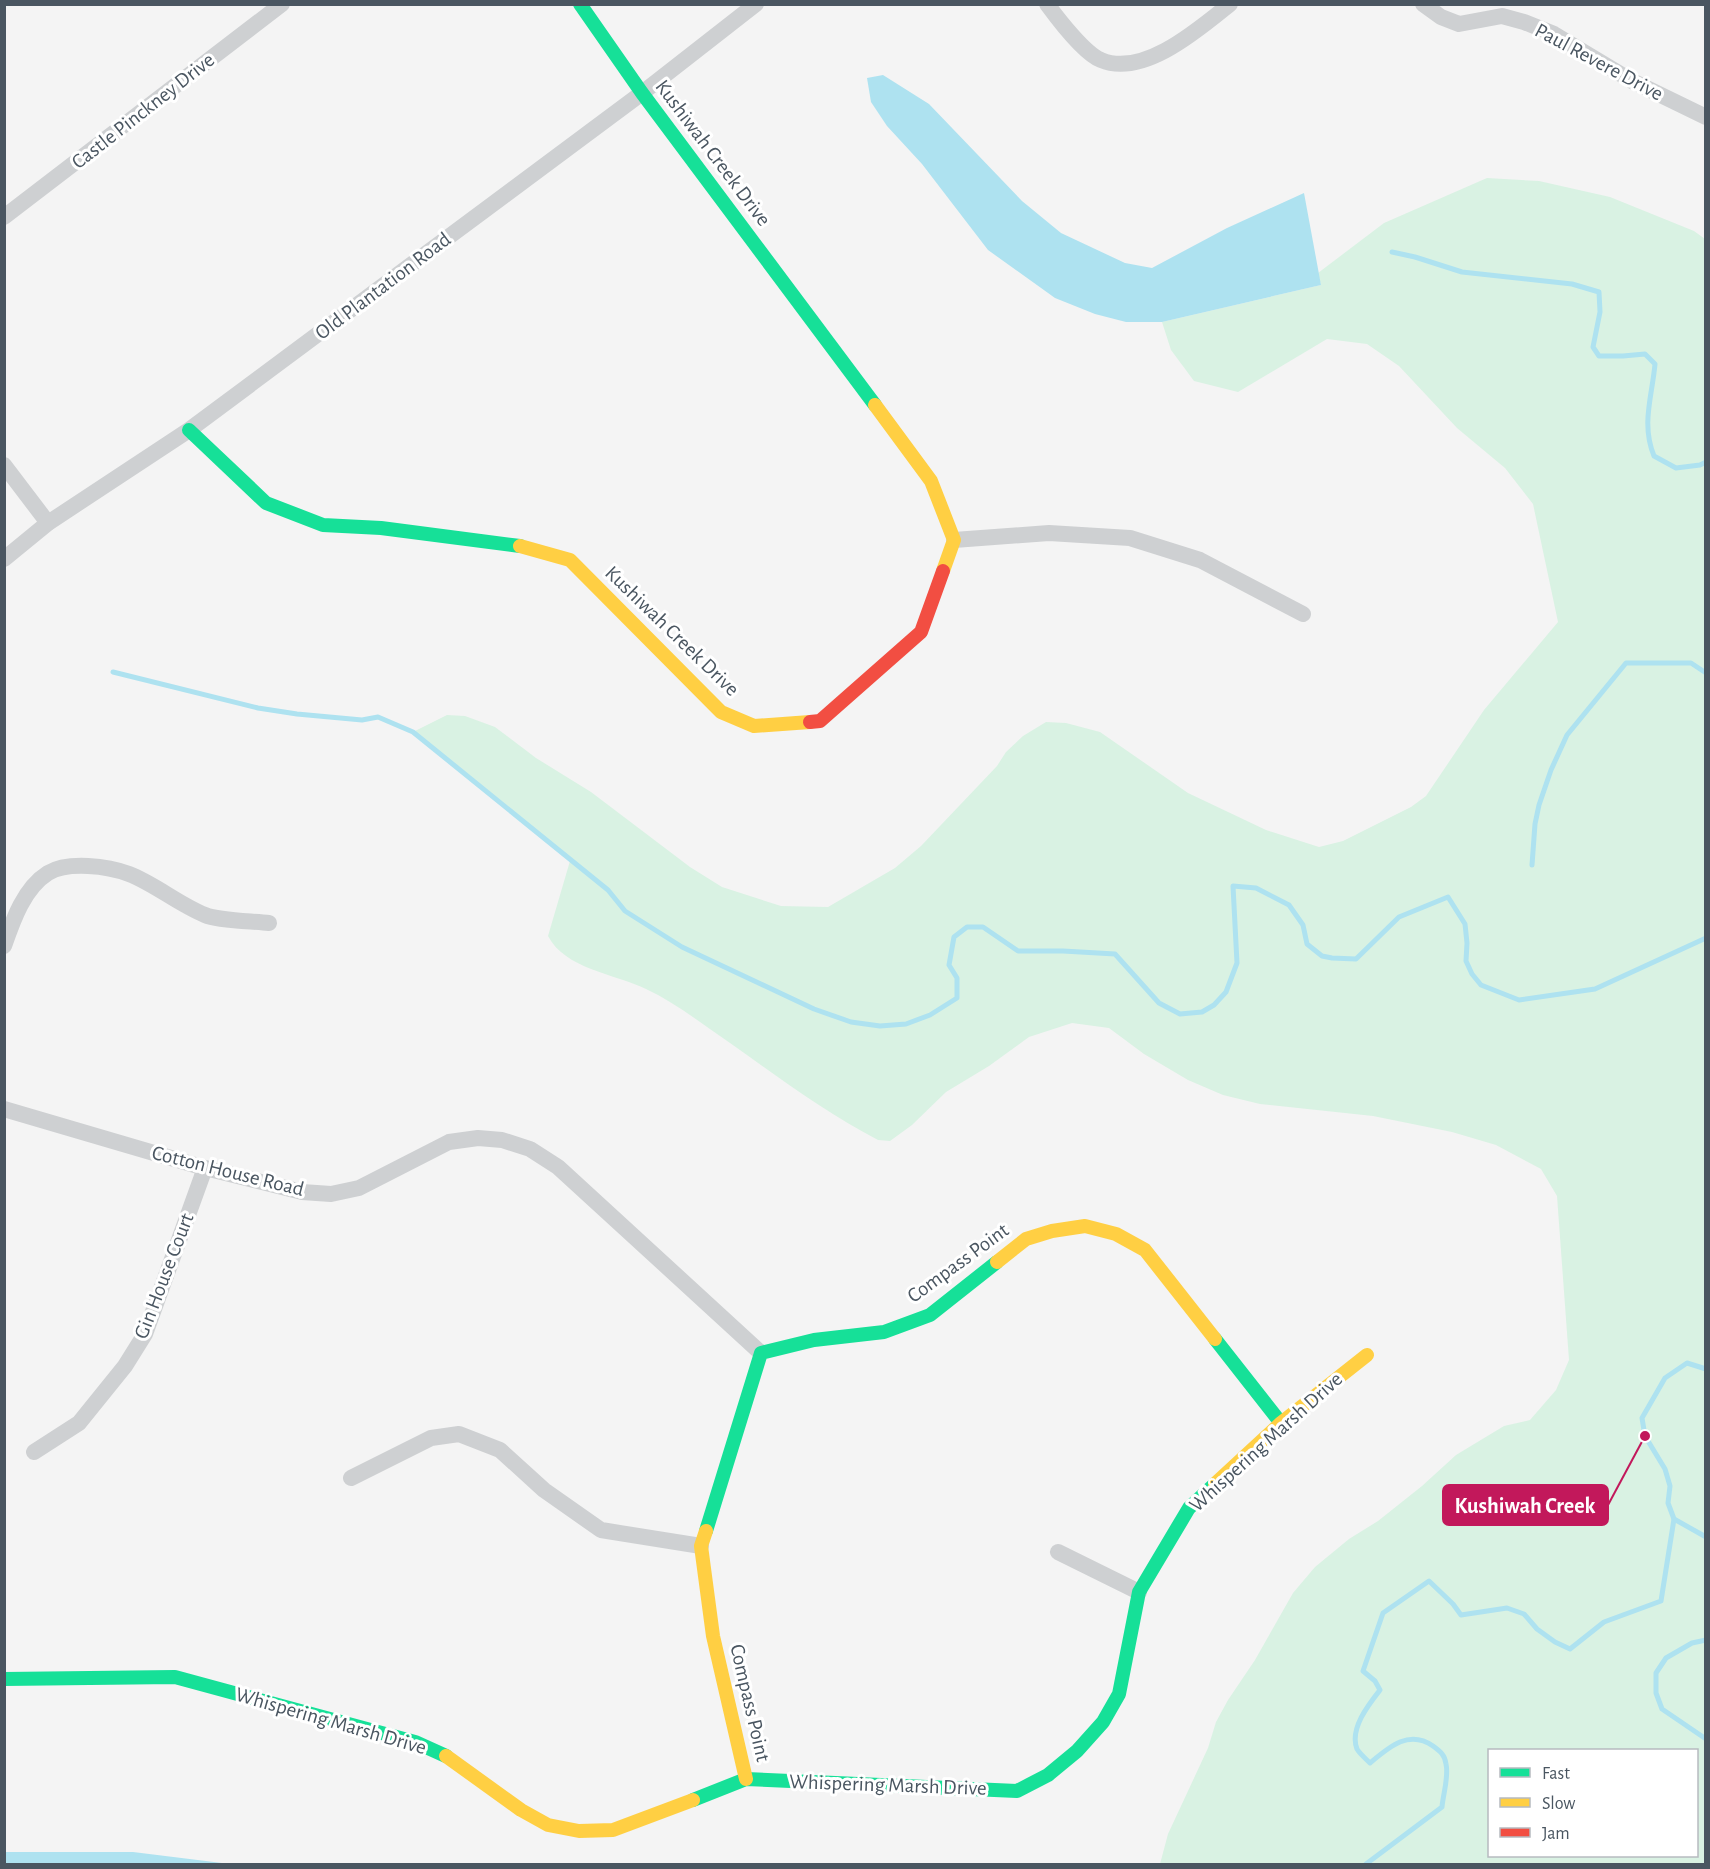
<svg xmlns="http://www.w3.org/2000/svg" width="1710" height="1869" font-family="'Alegreya Sans',sans-serif">
	<style>
		.green { fill: #d9f2e3; fill-rule: evenodd }
		.water { fill: #aee2f0 }
		.lines { fill: none; stroke-linecap: round; stroke-linejoin: round }
		.stream { stroke: #aee2f0; stroke-width: 5 }
		.street { stroke: #ced0d2; stroke-width: 16 }
		.fast { stroke: #16e098; stroke-width: 14 }
		.slow { stroke: #ffcf43; stroke-width: 14 }
		.jam { stroke: #f24e42; stroke-width: 14 }
		.labels { text-anchor: middle; dominant-baseline: central; stroke-width: 6; stroke-linejoin: round; paint-order: stroke }
		.street-label { font-size: 21px; fill: #4a5661; stroke: #fff }
		.leader { fill: none; stroke: #c2185b; stroke-width: 2 }
		.callout-dot { fill: #c2185b; stroke: #fff; stroke-width: 2 }
		.callout { fill: #c2185b; stroke: #c2185b; stroke-width: 2 }
		.callout-label { font-size: 22px; text-anchor: middle; font-weight: bold; fill: #fff }
	</style>
	<rect width="100%" height="100%" fill="#f4f4f4"/>
	<path class="green" d="M 1487,178 L 1539,181 L 1610,197 L 1694,231 L 1705,239 L 1705,1864 L 1160,1864 L 1168,1834 L 1208,1748 L 1216,1722 L 1228,1700 L 1255,1660 L 1293,1593 L 1315,1567 L 1349,1539 L 1378,1521 L 1422,1486 L 1456,1455 L 1504,1426 L 1530,1420 L 1556,1390 L 1569,1360 L 1557,1196 L 1541,1169 L 1496,1145 L 1452,1132 L 1373,1116 L 1260,1104 L 1223,1095 L 1188,1080 L 1144,1054 L 1109,1028 L 1072,1023 L 1029,1037 L 989,1066 L 946,1092 L 912,1125 L 890,1141 L 878,1140 C 826,1113 778,1077 730,1043 C 702,1024 676,1003 646,989 C 615,974 565,969 548,936 L 570,861 L 413,732 L 447,715 L 465,716 L 495,727 L 536,758 L 591,792 L 690,867 L 722,887 L 781,906 L 828,907 L 895,868 L 921,846 L 997,766 L 1006,752 L 1023,736 L 1046,722 L 1066,723 L 1100,732 L 1188,793 L 1266,830 L 1319,847 L 1343,841 L 1411,807 L 1426,796 L 1484,710 L 1558,622 L 1533,504 L 1505,468 L 1457,428 L 1399,366 L 1367,344 L 1327,339 L 1238,392 L 1194,381 L 1171,350 L 1162,322 L 1321,285 L 1318,273 L 1384,223 ZM 1490,1750 L 1696,1750 L 1696,1856 L 1490,1856 Z"/>
	<g class="water">
		<path d="M 883,75 L 929,104 L 1022,201 L 1061,233 L 1125,263 L 1152,268 L 1227,228 L 1304,193 L 1321,285 L 1162,322 L 1126,322 L 1095,314 L 1055,298 L 988,250 L 922,164 L 887,126 L 871,102 L 867,78 Z"/>
		<path d="M 5,1852 L 133,1852 L 230,1864 L 5,1864 Z"/>
	</g>
	<g class="lines">
		<g class="stream">
			<path d="M 1392,252 L 1415,257 L 1462,272 L 1572,284 L 1599,292 L 1600,312 L 1593,347 L 1599,356 L 1623,356 L 1645,354 L 1655,364 C 1652,397 1641,424 1654,456 L 1676,468 L 1700,465 L 1706,462"/>
			<path d="M 113,672 L 258,708 L 297,714 L 362,720 L 378,717 L 413,732 L 608,890 L 625,911 L 682,947 L 814,1009 L 851,1022 L 880,1026 L 906,1024 L 930,1015 L 957,998 L 957,978 L 949,965 L 954,937 L 967,927 L 983,927 L 1018,951 L 1063,951 L 1115,954 L 1159,1003 L 1180,1014 L 1202,1012 L 1214,1005 L 1226,992 L 1237,963 L 1233,886 L 1256,888 L 1289,905 L 1303,925 L 1307,944 L 1322,956 L 1332,958 L 1356,959 L 1399,917 L 1448,897 L 1465,924 L 1467,943 L 1466,961 L 1472,974 L 1481,985 L 1519,1000 L 1595,989 L 1706,938"/>
			<path d="M 1532,865 L 1535,824 L 1539,805 L 1551,770 L 1567,735 L 1626,663 L 1691,663 L 1706,673"/>
			<path d="M 1706,1369 L 1687,1363 L 1665,1378 L 1642,1418 L 1645,1436 L 1665,1469 L 1670,1486 L 1668,1503 L 1674,1519 L 1706,1537"/>
			<path d="M 1706,1640 L 1692,1643 L 1666,1658 L 1656,1673 L 1656,1693 L 1662,1709 L 1706,1739"/>
			<path d="M 1366,1864 L 1442,1807 C 1443,1794 1449,1777 1446,1764 C 1445,1755 1440,1751 1433,1746 C 1409,1729 1389,1747 1370,1763 C 1366,1759 1360,1754 1357,1749 C 1349,1729 1369,1704 1380,1690 L 1375,1681 L 1363,1671 L 1383,1613 L 1429,1581 L 1453,1604 L 1461,1615 L 1507,1608 L 1524,1614 L 1537,1629 L 1555,1642 L 1570,1649 L 1604,1622 L 1661,1601 L 1674,1519"/>
		</g>
		<g class="street">
			<path d="M 1047,4 C 1058,19 1085,54 1101,60 C 1143,78 1199,29 1230,4"/>
			<path d="M 1423,4 L 1441,17 L 1459,24 L 1502,16 L 1524,22 L 1554,34 L 1632,81 L 1706,117"/>
			<path d="M 4,217 L 282,4"/>
			<path d="M 4,465 L 48,523"/>
			<path d="M 954,540 L 1049,533 L 1130,538 L 1200,560 L 1303,614"/>
			<path d="M 4,559 L 48,523 L 189,430 L 642,93 L 756,4"/>
			<path d="M 4,946 C 13,920 24,888 48,873 C 68,861 108,866 129,874 C 155,884 178,904 205,915 C 219,921 252,921 269,923"/>
			<path d="M 4,1109 L 205,1168 L 302,1192 L 331,1194 L 359,1188 L 449,1142 L 478,1138 L 502,1140 L 530,1149 L 558,1167 L 761,1353"/>
			<path d="M 34,1452 L 79,1423 L 125,1366 L 145,1334 L 205,1168"/>
			<path d="M 351,1478 L 431,1438 L 459,1434 L 500,1450 L 544,1490 L 601,1530 L 701,1546"/>
			<path d="M 1058,1552 L 1139,1592"/>
		</g>
		<g class="fast">
			<path d="M 580,4 L 642,93 L 875,405"/>
			<path d="M 189,430 L 266,503 L 323,525 L 381,528 L 520,546"/>
			<path d="M 1215,1339 L 1281,1423"/>
			<path d="M 706,1531 L 761,1353 L 814,1340 L 884,1332 L 930,1315 L 997,1262"/>
			<path d="M 4,1679 L 175,1677 L 415,1742 L 446,1756"/>
			<path d="M 693,1800 L 746,1779 L 1017,1791 L 1048,1775 L 1077,1751 L 1103,1722 L 1119,1694 L 1139,1592 L 1189,1508 L 1215,1484"/>
		</g>
		<g class="slow">
			<path d="M 875,405 L 931,481 L 954,540 L 943,571"/>
			<path d="M 520,546 L 570,560 L 721,712 L 754,726 L 810,722"/>
			<path d="M 997,1262 L 1026,1239 L 1052,1231 L 1085,1226 L 1116,1234 L 1145,1250 L 1215,1339"/>
			<path d="M 1215,1484 L 1281,1423 L 1367,1355"/>
			<path d="M 706,1531 L 701,1546 L 713,1636 L 746,1779"/>
			<path d="M 446,1756 L 521,1810 L 548,1825 L 579,1831 L 613,1830 L 693,1800"/>
		</g>
		<path class="jam" d="M 810,722 L 820,721 L 921,632 L 943,571"/>
	</g>
	<g class="labels">
		<g class="street-label">
			<text transform="translate(1599 62) rotate(28)">Paul Revere Drive</text>
			<text transform="translate(143 111) rotate(-38)">Castle Pinckney Drive</text>
			<text transform="translate(713 153) rotate(53)">Kushiwah Creek Drive</text>
			<text transform="translate(383 286) rotate(-37)">Old Plantation Road</text>
			<text transform="translate(672 631) rotate(44)">Kushiwah Creek Drive</text>
			<text transform="translate(228 1171) rotate(14)">Cotton House Road</text>
			<text transform="translate(958 1263) rotate(-36)">Compass Point</text>
			<text transform="translate(164 1276) rotate(-69)">Gin House Court</text>
			<text transform="translate(1266 1442) rotate(-42)">Whispering Marsh Drive</text>
			<text transform="translate(750 1703) rotate(77)">Compass Point</text>
			<text transform="translate(331 1721) rotate(16)">Whispering Marsh Drive</text>
			<text transform="translate(888 1785) rotate(2)">Whispering Marsh Drive</text>
		</g>
	</g>
	<path class="leader" d="M1645 1436L1608 1505"/>
	<circle class="callout-dot" cx="1645" cy="1436" r="6"/>
	<rect class="callout" x="1443" y="1485" width="165" height="40" rx="6"/>
	<g class="callout-label">
		<text x="1525" y="1513">Kushiwah Creek</text>
	</g>
	<rect width="1710" height="1869" fill="none" stroke="#4a5661" stroke-width="12"/>
	<rect x="1488" y="1749" width="210" height="108" fill="#ffffff" stroke="#b7bbc0" stroke-width="1.5"/>
	<rect x="1500" y="1768" width="30" height="9" fill="#16e098" stroke="#b7bbc0" stroke-width="1.5"/>
	<text x="1542" y="1779" font-size="18" fill="#4a5661">Fast</text>
	<rect x="1500" y="1798" width="30" height="9" fill="#ffcf43" stroke="#b7bbc0" stroke-width="1.5"/>
	<text x="1542" y="1809" font-size="18" fill="#4a5661">Slow</text>
	<rect x="1500" y="1828" width="30" height="9" fill="#f24e42" stroke="#b7bbc0" stroke-width="1.5"/>
	<text x="1542" y="1839" font-size="18" fill="#4a5661">Jam</text>
</svg>
